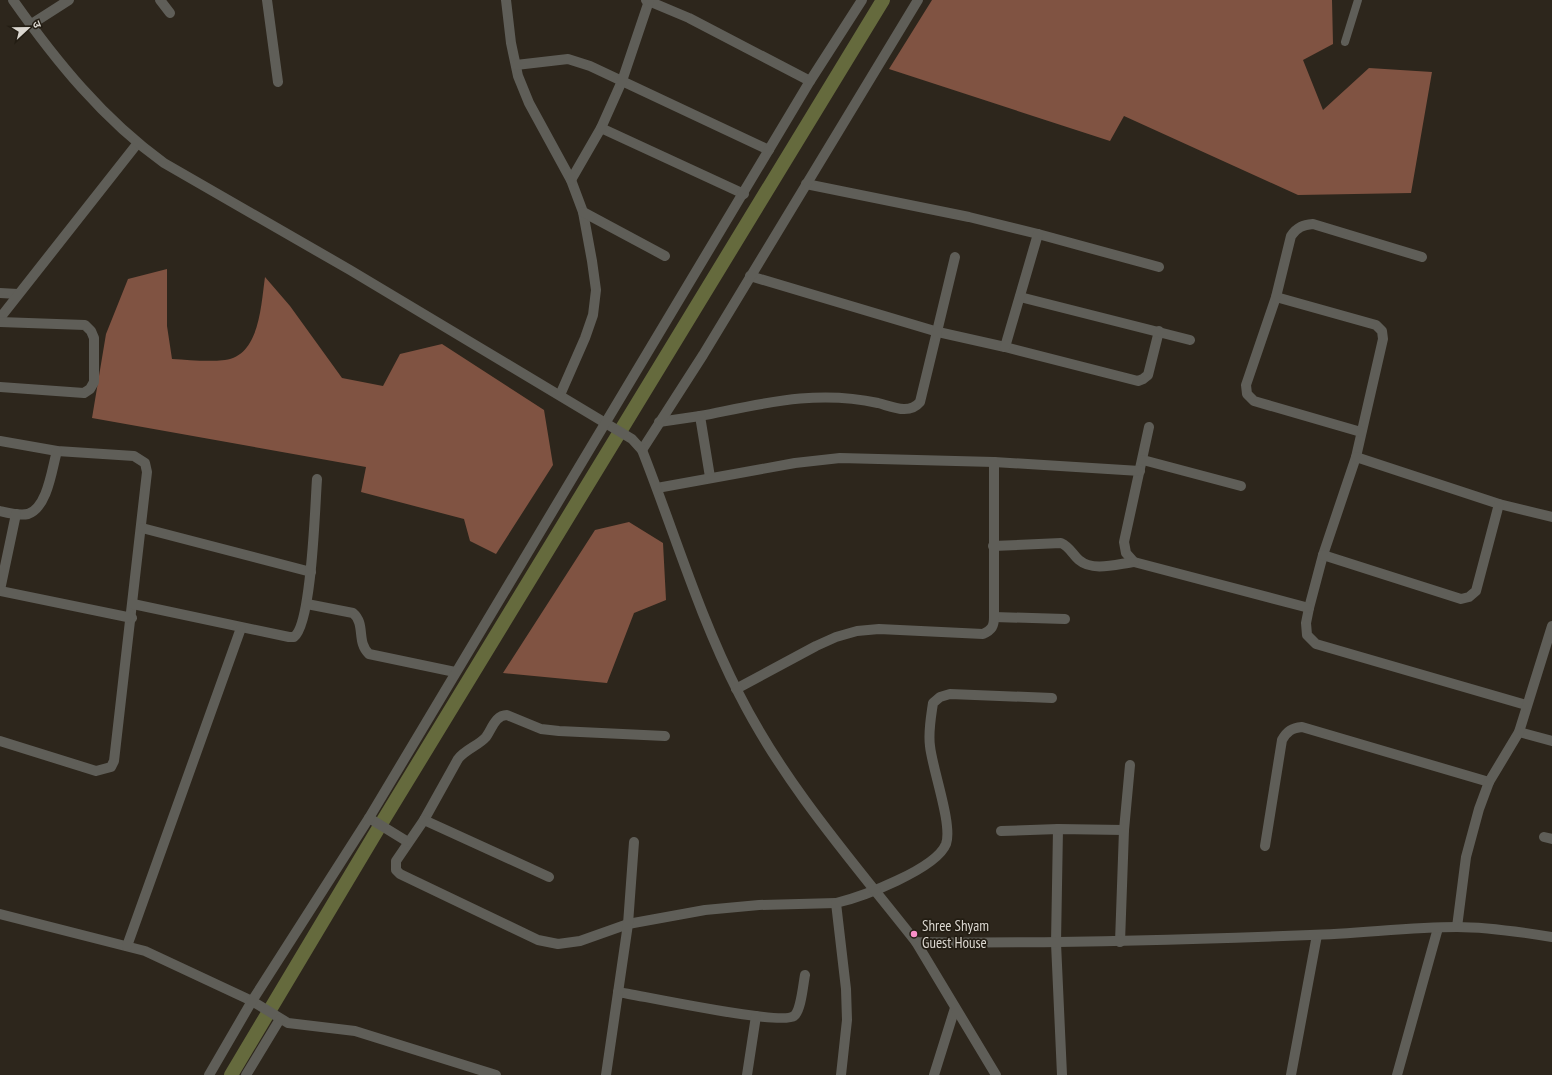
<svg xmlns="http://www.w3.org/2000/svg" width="1552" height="1075" font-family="'PT Sans Narrow','Noto Sans Devanagari',sans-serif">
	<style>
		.forest { fill: #805342 }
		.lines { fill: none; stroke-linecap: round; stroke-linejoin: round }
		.canal { stroke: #656a3d; stroke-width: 14 }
		.service { stroke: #5f5e58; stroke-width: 8 }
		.minor { stroke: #5f5e58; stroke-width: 10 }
		.tertiary { stroke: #5f5e58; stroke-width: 10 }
		.poi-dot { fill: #f98fc8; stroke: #231d13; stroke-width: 1.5 }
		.labels { text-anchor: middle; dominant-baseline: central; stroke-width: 3.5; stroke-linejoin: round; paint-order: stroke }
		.poi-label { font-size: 15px; fill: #dbd7d0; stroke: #231d13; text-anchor: start }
	</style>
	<rect width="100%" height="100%" fill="#2d261c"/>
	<g class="forest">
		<path d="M 932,0 L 1332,0 L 1333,44 L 1303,60 L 1323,110 L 1369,68 L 1432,72 L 1411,193 L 1298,195 L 1124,116 L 1110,141 L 889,69 Z"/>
		<path d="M 167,269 L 167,326 L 172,359 C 189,360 208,362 225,360 C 260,356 261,304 265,277 L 290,306 L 342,378 L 383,386 L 400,354 L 442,344 L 544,410 L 553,465 L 496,554 L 470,541 L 464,519 L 361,492 L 366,467 L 92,418 L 106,334 L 128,279 Z"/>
		<path d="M 629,522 L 663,543 L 666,600 L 634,613 L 607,683 L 503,673 L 595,530 Z"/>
	</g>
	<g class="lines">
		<path class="canal" d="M 231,1075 L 384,819 L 883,0"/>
		<path class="service" d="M 1345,42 L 1358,0"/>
		<g class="minor">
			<path d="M 160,0 L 170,13"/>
			<path d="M 267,0 L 278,82"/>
			<path d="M 506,0 L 511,43 L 518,76 L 529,103 L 571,180 L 583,212 L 592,261 L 596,290 L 593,315 L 585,338 L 560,395"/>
			<path d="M 646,0 L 689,18 L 810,81"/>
			<path d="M 30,25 L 69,0"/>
			<path d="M 516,65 L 568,59 L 590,66 L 769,150"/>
			<path d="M 601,128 L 744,194"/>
			<path d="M 571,180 L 601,128 L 622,81 L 649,1"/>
			<path d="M 806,184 L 969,217 L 1038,234 L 1159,267"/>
			<path d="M 583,212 L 665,256"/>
			<path d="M 750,276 L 938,332 L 1005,347 L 1138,381 L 1143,379 L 1148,375 L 1159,331"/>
			<path d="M 0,293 L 18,294"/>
			<path d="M 1020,297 L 1190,340"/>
			<path d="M 1276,297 L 1376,325 L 1382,331 L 1383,339 L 1356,457 L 1323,555 L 1309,608 L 1306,623 L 1307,635 L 1316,644 L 1526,705"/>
			<path d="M 0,318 L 137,144"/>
			<path d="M 0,322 L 85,325 L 91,331 L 94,338 L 94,382 L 90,389 L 84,393 L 0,387"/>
			<path d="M 1005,347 L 1038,234"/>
			<path d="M 700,416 C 762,404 815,389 878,403 C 893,407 909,415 920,402 L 955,257"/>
			<path d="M 659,422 L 700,416 L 710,477"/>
			<path d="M 1149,427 L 1124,542 L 1126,553 L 1134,562 L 1309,608"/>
			<path d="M 1361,432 L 1254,401 L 1247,394 L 1246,385 L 1276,297 L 1291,236 C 1297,227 1303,225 1313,224 L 1422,257"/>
			<path d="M 0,441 L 57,451 L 134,456 L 145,463 L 147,472 L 114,761 L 111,767 L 96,771 L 0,741"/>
			<path d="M 642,450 L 703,355 L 918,0"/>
			<path d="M 1356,457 L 1499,504 L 1552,517"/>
			<path d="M 1143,460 L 1241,486"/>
			<path d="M 657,488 L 795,463 L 840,458 L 994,462 L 1140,471"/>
			<path d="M 0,511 C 8,513 19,516 28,514 C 48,507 52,468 57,451"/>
			<path d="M 142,528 L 311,572"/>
			<path d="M 993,546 L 1061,543 C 1070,547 1072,554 1079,560 C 1093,572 1117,564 1134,562"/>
			<path d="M 1323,555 L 1461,599 L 1469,597 L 1476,591 L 1499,504"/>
			<path d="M 0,590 L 16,514"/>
			<path d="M 0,591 L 132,618"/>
			<path d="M 133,604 L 289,637 L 294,637 C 312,624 315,505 317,479"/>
			<path d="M 307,604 L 353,613 C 366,624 356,642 369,654 L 455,672"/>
			<path d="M 994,617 L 1065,619"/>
			<path d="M 736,689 L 816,646 L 836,637 L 857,631 L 879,629 L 983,634 C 992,630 994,626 994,617 L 994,462"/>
			<path d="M 1519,732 L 1552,741"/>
			<path d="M 665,736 L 559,731 L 541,729 L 507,715 C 495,715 492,729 486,737 C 478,746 466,749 458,759 L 424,820 L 396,861 L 396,870 L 400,874 L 538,940 L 558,944 L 580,941 L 628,924 L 705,910 L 759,905 L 836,903"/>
			<path d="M 369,818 L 408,842"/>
			<path d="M 424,820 L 549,877"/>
			<path d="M 1058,829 L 1056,943 L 1062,1075"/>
			<path d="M 1001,831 L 1058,829 L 1124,830"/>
			<path d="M 1544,837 L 1552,839"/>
			<path d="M 1265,846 L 1282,740 C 1287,731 1292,728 1302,727 L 1489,782"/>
			<path d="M 0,914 L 145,951 L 252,1001 L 288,1023 L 355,1031 L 496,1075"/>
			<path d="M 1457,927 L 1466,857 L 1479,809 L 1489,782 L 1519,732 L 1552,626"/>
			<path d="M 1120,942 L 1124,830 L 1130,765"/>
			<path d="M 127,946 L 241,628"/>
			<path d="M 618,992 C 643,996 781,1026 794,1016 C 801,1011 803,985 805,975"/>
			<path d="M 246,1075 L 280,1019"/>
			<path d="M 606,1075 L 628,924 L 634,842"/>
			<path d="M 747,1075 L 756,1016"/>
			<path d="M 841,1075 L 847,1020 L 846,989 L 836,903 C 862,897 936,869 946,844 C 953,825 932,768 930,746 C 928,732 931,717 933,703 L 940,697 L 950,694 L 1052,698"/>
			<path d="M 934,1075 L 955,1008"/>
			<path d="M 1291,1075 L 1317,935"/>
			<path d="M 1397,1075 L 1438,928"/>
		</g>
		<g class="tertiary">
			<path d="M 13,0 C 56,61 103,119 164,163 L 350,270 L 632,439 L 642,450 C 674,531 699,616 739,694 C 785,785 853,862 916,942 C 1047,944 1178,940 1310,935 C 1359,934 1408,927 1457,927 C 1488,927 1521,932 1552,937"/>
			<path d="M 916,942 L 996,1075"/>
			<path d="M 209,1075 L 252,1001 L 369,818 L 810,81 L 862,0"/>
		</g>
	</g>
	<circle class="poi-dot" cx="914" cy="934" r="4"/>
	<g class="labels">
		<g class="poi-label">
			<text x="922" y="925">Shree Shyam<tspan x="922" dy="17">Guest House</tspan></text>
		</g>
	</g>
	<g transform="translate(28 28) rotate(68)" stroke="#231d13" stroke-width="3" paint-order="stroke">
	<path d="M0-3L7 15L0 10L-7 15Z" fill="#dbd7d0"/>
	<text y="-6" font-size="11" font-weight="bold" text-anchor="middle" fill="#dbd7d0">उ</text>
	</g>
</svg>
